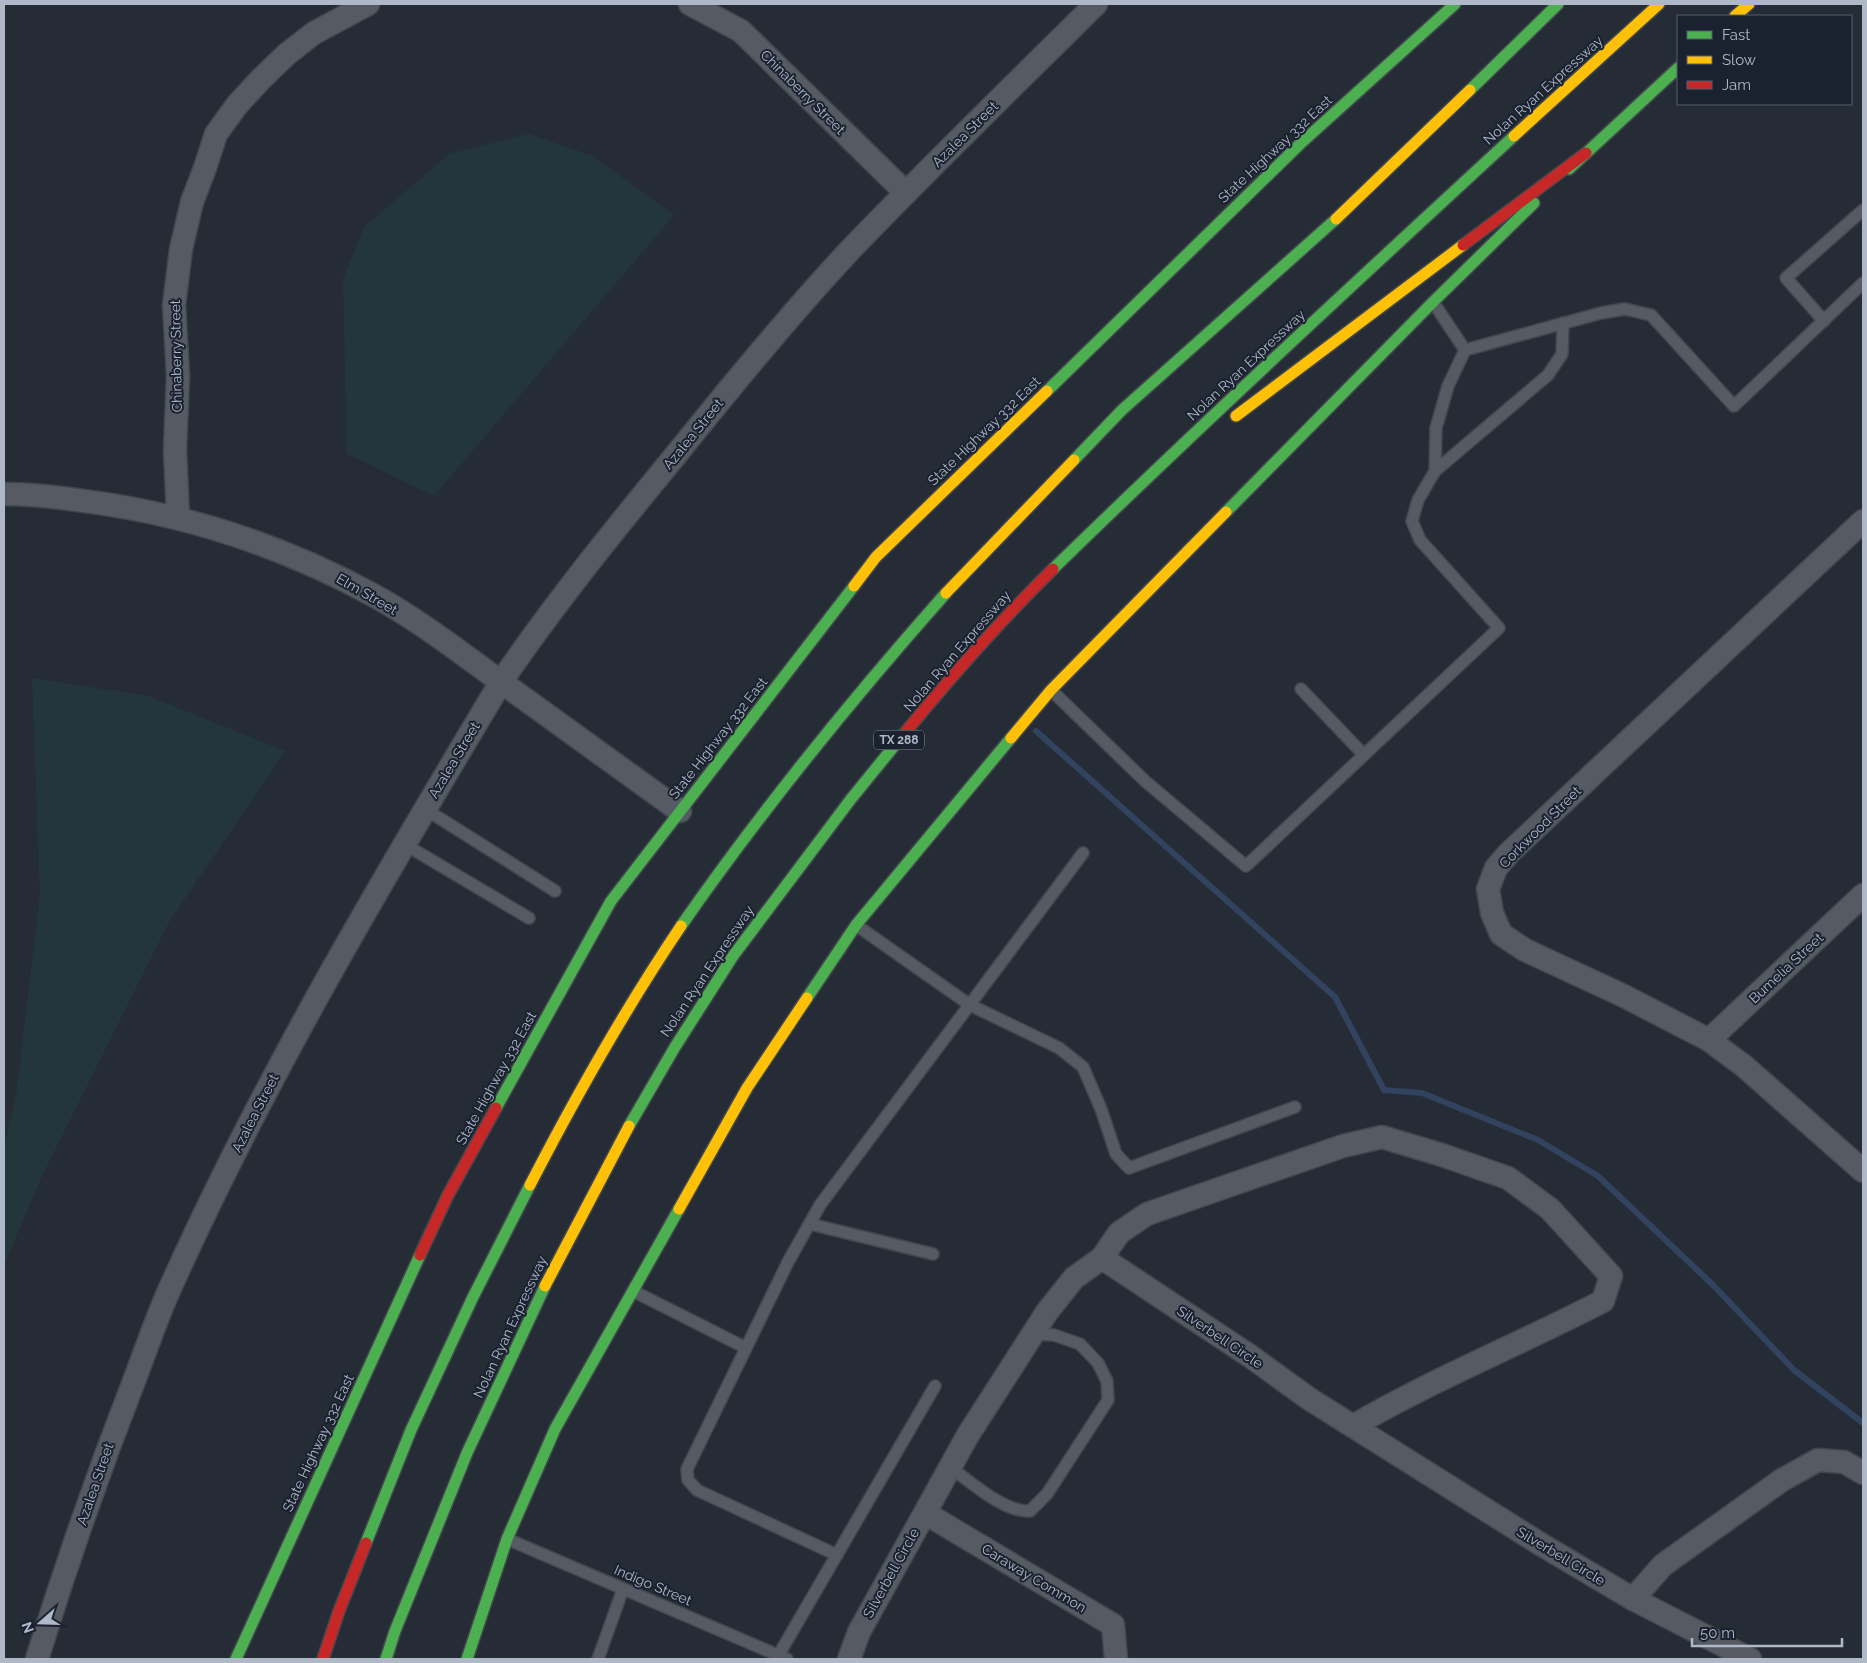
<svg xmlns="http://www.w3.org/2000/svg" width="1867" height="1663" font-family="Raleway,sans-serif">
	<style>
		.green { fill: #23363b }
		.lines { fill: none; stroke-linecap: round; stroke-linejoin: round }
		.stream { stroke: #324360; stroke-width: 6 }
		.lane-casing { stroke: #42474e; stroke-width: 14 }
		.street-casing { stroke: #42474e; stroke-width: 25 }
		.fast-casing { stroke: #42474e; stroke-width: 14 }
		.slow-casing { stroke: #42474e; stroke-width: 14 }
		.jam-casing { stroke: #42474e; stroke-width: 14 }
		.lane { stroke: #565b63; stroke-width: 11 }
		.street { stroke: #565b63; stroke-width: 22 }
		.fast { stroke: #4caf50; stroke-width: 11 }
		.slow { stroke: #ffc107; stroke-width: 11 }
		.jam { stroke: #c62828; stroke-width: 11 }
		.labels { text-anchor: middle; dominant-baseline: central; stroke-width: 4; stroke-linejoin: round; paint-order: stroke }
		.shield { fill: #1a2230; stroke: #828b9a; stroke-width: 1 }
		.shield-label { font-size: 12px; font-weight: bold; fill: #afb8c7 }
		.street-label { font-size: 14px; fill: #afb8c7; stroke: #1a2230 }
	</style>
	<rect width="100%" height="100%" fill="#262c35"/>
	<g class="green">
		<path d="M 529,134 L 593,156 L 674,215 L 434,496 L 347,454 L 343,279 L 364,227 L 449,154 Z"/>
		<path d="M 32,678 L 148,696 L 285,751 L 169,922 L 42,1176 L 4,1265 L 4,1148 L 16,1097 L 40,894 Z"/>
	</g>
	<g class="lines">
		<path class="stream" d="M 1036,731 L 1335,997 L 1384,1090 L 1422,1093 L 1538,1140 L 1598,1176 L 1714,1286 L 1794,1370 L 1863,1423"/>
		<defs>
			<g id="lane">
				<path d="M 1433,302 L 1465,350"/>
				<path d="M 1824,321 L 1786,278 L 1863,210"/>
				<path d="M 1435,471 L 1436,428 L 1448,386 L 1465,350 L 1601,313 L 1625,309 L 1651,315 L 1734,406 L 1863,283"/>
				<path d="M 1301,689 L 1364,755"/>
				<path d="M 1051,690 L 1145,781 L 1246,866 L 1499,628 L 1420,540 L 1412,521 L 1418,500 L 1435,471 L 1548,375 L 1562,354 L 1563,323"/>
				<path d="M 425,809 L 555,891"/>
				<path d="M 404,844 L 529,918"/>
				<path d="M 856,925 L 970,1005 L 1059,1048 L 1083,1067 L 1101,1109 L 1116,1154 L 1129,1168 L 1295,1107"/>
				<path d="M 810,1224 L 933,1254"/>
				<path d="M 633,1291 L 746,1348"/>
				<path d="M 950,1467 C 971,1482 1003,1512 1030,1511 L 1047,1494 L 1108,1400 L 1107,1381 L 1098,1363 L 1080,1344 L 1054,1335 L 1033,1334"/>
				<path d="M 507,1539 L 787,1659"/>
				<path d="M 837,1555 L 697,1490 L 688,1480 L 687,1469 L 788,1262 L 820,1205 L 1083,853"/>
				<path d="M 778,1656 L 935,1386"/>
				<path d="M 598,1659 L 623,1589"/>
			</g>
			<g id="street">
				<path d="M 690,4 L 741,31 L 906,193"/>
				<path d="M 4,494 C 31,494 57,497 84,501 C 186,514 283,546 373,595 C 417,619 457,650 497,679 C 558,723 619,767 680,811"/>
				<path d="M 178,517 L 175,450 L 178,376 L 174,305 L 181,249 L 192,202 L 205,168 L 216,134 L 237,105 L 261,79 L 287,54 L 314,33 L 368,4"/>
				<path d="M 1863,521 L 1509,853 L 1496,868 L 1488,889 L 1492,913 L 1501,934 L 1525,950 L 1624,996 L 1709,1040 L 1744,1066 L 1863,1171"/>
				<path d="M 1709,1040 L 1863,895"/>
				<path d="M 1102,1258 L 1250,1356 L 1308,1398 L 1542,1545 L 1633,1599 L 1750,1659"/>
				<path d="M 925,1513 L 1113,1625 L 1116,1659"/>
				<path d="M 1633,1599 L 1663,1565 L 1782,1480 L 1818,1460 L 1844,1462 L 1863,1473"/>
				<path d="M 37,1659 C 66,1565 98,1473 134,1381 C 145,1352 155,1323 167,1295 C 262,1082 381,882 501,682 C 554,604 615,529 675,456 C 732,385 790,314 852,248 C 932,165 1014,85 1096,4"/>
				<path d="M 849,1659 L 859,1632 L 968,1435 L 1047,1312 L 1074,1278 L 1102,1258 L 1119,1233 L 1147,1214 L 1343,1146 L 1382,1137 L 1442,1155 L 1508,1178 L 1550,1209 L 1611,1276 L 1603,1301 C 1520,1344 1434,1379 1353,1426"/>
			</g>
			<g id="fast">
				<path d="M 1470,90 L 1558,4"/>
				<path d="M 1569,169 L 1678,68"/>
				<path d="M 1047,391 L 1300,144 L 1455,4"/>
				<path d="M 1074,460 L 1122,410 L 1336,219"/>
				<path d="M 1226,512 L 1433,302 L 1534,203"/>
				<path d="M 1053,569 C 1204,422 1359,279 1514,136"/>
				<path d="M 681,926 C 762,810 852,699 946,593"/>
				<path d="M 807,998 L 856,925 L 1011,738"/>
				<path d="M 496,1108 L 611,901 L 854,586"/>
				<path d="M 629,1126 L 675,1047 L 733,956 L 851,799 L 899,740"/>
				<path d="M 366,1543 L 411,1430 L 473,1297 L 530,1185"/>
				<path d="M 236,1659 L 420,1255"/>
				<path d="M 386,1659 L 395,1631 L 467,1453 L 545,1286"/>
				<path d="M 467,1659 L 507,1539 L 555,1429 L 679,1209"/>
			</g>
			<g id="slow">
				<path d="M 1735,16 L 1749,4"/>
				<path d="M 1514,136 L 1659,4"/>
				<path d="M 1336,219 L 1470,90"/>
				<path d="M 1236,416 L 1463,245"/>
				<path d="M 854,586 L 876,557 L 1047,391"/>
				<path d="M 946,593 L 1074,460"/>
				<path d="M 1011,738 L 1051,690 L 1226,512"/>
				<path d="M 530,1185 C 576,1096 625,1009 681,926"/>
				<path d="M 679,1209 L 747,1088 L 807,998"/>
				<path d="M 545,1286 L 629,1126"/>
			</g>
			<g id="jam">
				<path d="M 1463,245 L 1586,153"/>
				<path d="M 899,740 C 948,680 998,623 1053,569"/>
				<path d="M 420,1255 L 448,1195 L 496,1108"/>
				<path d="M 323,1659 L 339,1611 L 366,1543"/>
			</g>
		</defs>
		<use href="#lane" class="lane-casing"/>
		<use href="#street" class="street-casing"/>
		<use href="#fast" class="fast-casing"/>
		<use href="#slow" class="slow-casing"/>
		<use href="#jam" class="jam-casing"/>
		<use href="#lane" class="lane"/>
		<use href="#street" class="street"/>
		<use href="#fast" class="fast"/>
		<use href="#slow" class="slow"/>
		<use href="#jam" class="jam"/>
	</g>
	<g class="labels">
		<rect class="shield" x="874" y="730.5" width="50" height="19" rx="4"/>
		<g class="shield-label">
			<text x="899" y="740">TX 288</text>
		</g>
		<g class="street-label">
			<text transform="translate(1543 90) rotate(-42)">Nolan Ryan Expressway</text>
			<text transform="translate(803 92) rotate(45)">Chinaberry Street</text>
			<text transform="translate(965 134) rotate(-45)">Azalea Street</text>
			<text transform="translate(1275 149) rotate(-43)">State Highway 332 East</text>
			<text transform="translate(176 356) rotate(-91)">Chinaberry Street</text>
			<text transform="translate(1246 365) rotate(-43)">Nolan Ryan Expressway</text>
			<text transform="translate(984 431) rotate(-44)">State Highway 332 East</text>
			<text transform="translate(693 434) rotate(-51)">Azalea Street</text>
			<text transform="translate(367 594) rotate(30)">Elm Street</text>
			<text transform="translate(957 651) rotate(-49)">Nolan Ryan Expressway</text>
			<text transform="translate(718 738) rotate(-52)">State Highway 332 East</text>
			<text transform="translate(454 760) rotate(-59)">Azalea Street</text>
			<text transform="translate(1540 827) rotate(-45)">Corkwood Street</text>
			<text transform="translate(1786 968) rotate(-43)">Bumelia Street</text>
			<text transform="translate(707 971) rotate(-56)">Nolan Ryan Expressway</text>
			<text transform="translate(496 1078) rotate(-61)">State Highway 332 East</text>
			<text transform="translate(255 1113) rotate(-63)">Azalea Street</text>
			<text transform="translate(510 1327) rotate(-65)">Nolan Ryan Expressway</text>
			<text transform="translate(1220 1337) rotate(34)">Silverbell Circle</text>
			<text transform="translate(318 1443) rotate(-65)">State Highway 332 East</text>
			<text transform="translate(95 1484) rotate(-71)">Azalea Street</text>
			<text transform="translate(1561 1556) rotate(31)">Silverbell Circle</text>
			<text transform="translate(891 1573) rotate(-61)">Silverbell Circle</text>
			<text transform="translate(1034 1578) rotate(31)">Caraway Common</text>
			<text transform="translate(653 1585) rotate(23)">Indigo Street</text>
		</g>
	</g>
	<rect width="1867" height="1663" fill="none" stroke="#afb8c7" stroke-width="10"/>
	<rect x="1677" y="15" width="175" height="90" fill="#1a2230" stroke="#565e6c"/>
	<rect x="1687" y="31" width="25" height="8" fill="#4caf50" stroke="#565e6c"/>
	<text x="1722" y="40" font-size="15" fill="#afb8c7">Fast</text>
	<rect x="1687" y="56" width="25" height="8" fill="#ffc107" stroke="#565e6c"/>
	<text x="1722" y="65" font-size="15" fill="#afb8c7">Slow</text>
	<rect x="1687" y="81" width="25" height="8" fill="#c62828" stroke="#565e6c"/>
	<text x="1722" y="90" font-size="15" fill="#afb8c7">Jam</text>
	<g transform="translate(40 1623) rotate(250)" stroke="#1a2230" stroke-width="4" paint-order="stroke">
	<path d="M0-4L9 19L0 12L-9 19Z" fill="#afb8c7"/>
	<text y="-8" font-size="14" font-weight="bold" text-anchor="middle" fill="#afb8c7">N</text>
	</g>
	<path d="M1692 1638v8h150v-8" fill="none" stroke="#afb8c7" stroke-width="2.5"/>
	<text x="1700" y="1638" font-size="15" fill="#afb8c7" stroke="#1a2230" stroke-width="4" paint-order="stroke">50 m</text>
</svg>
